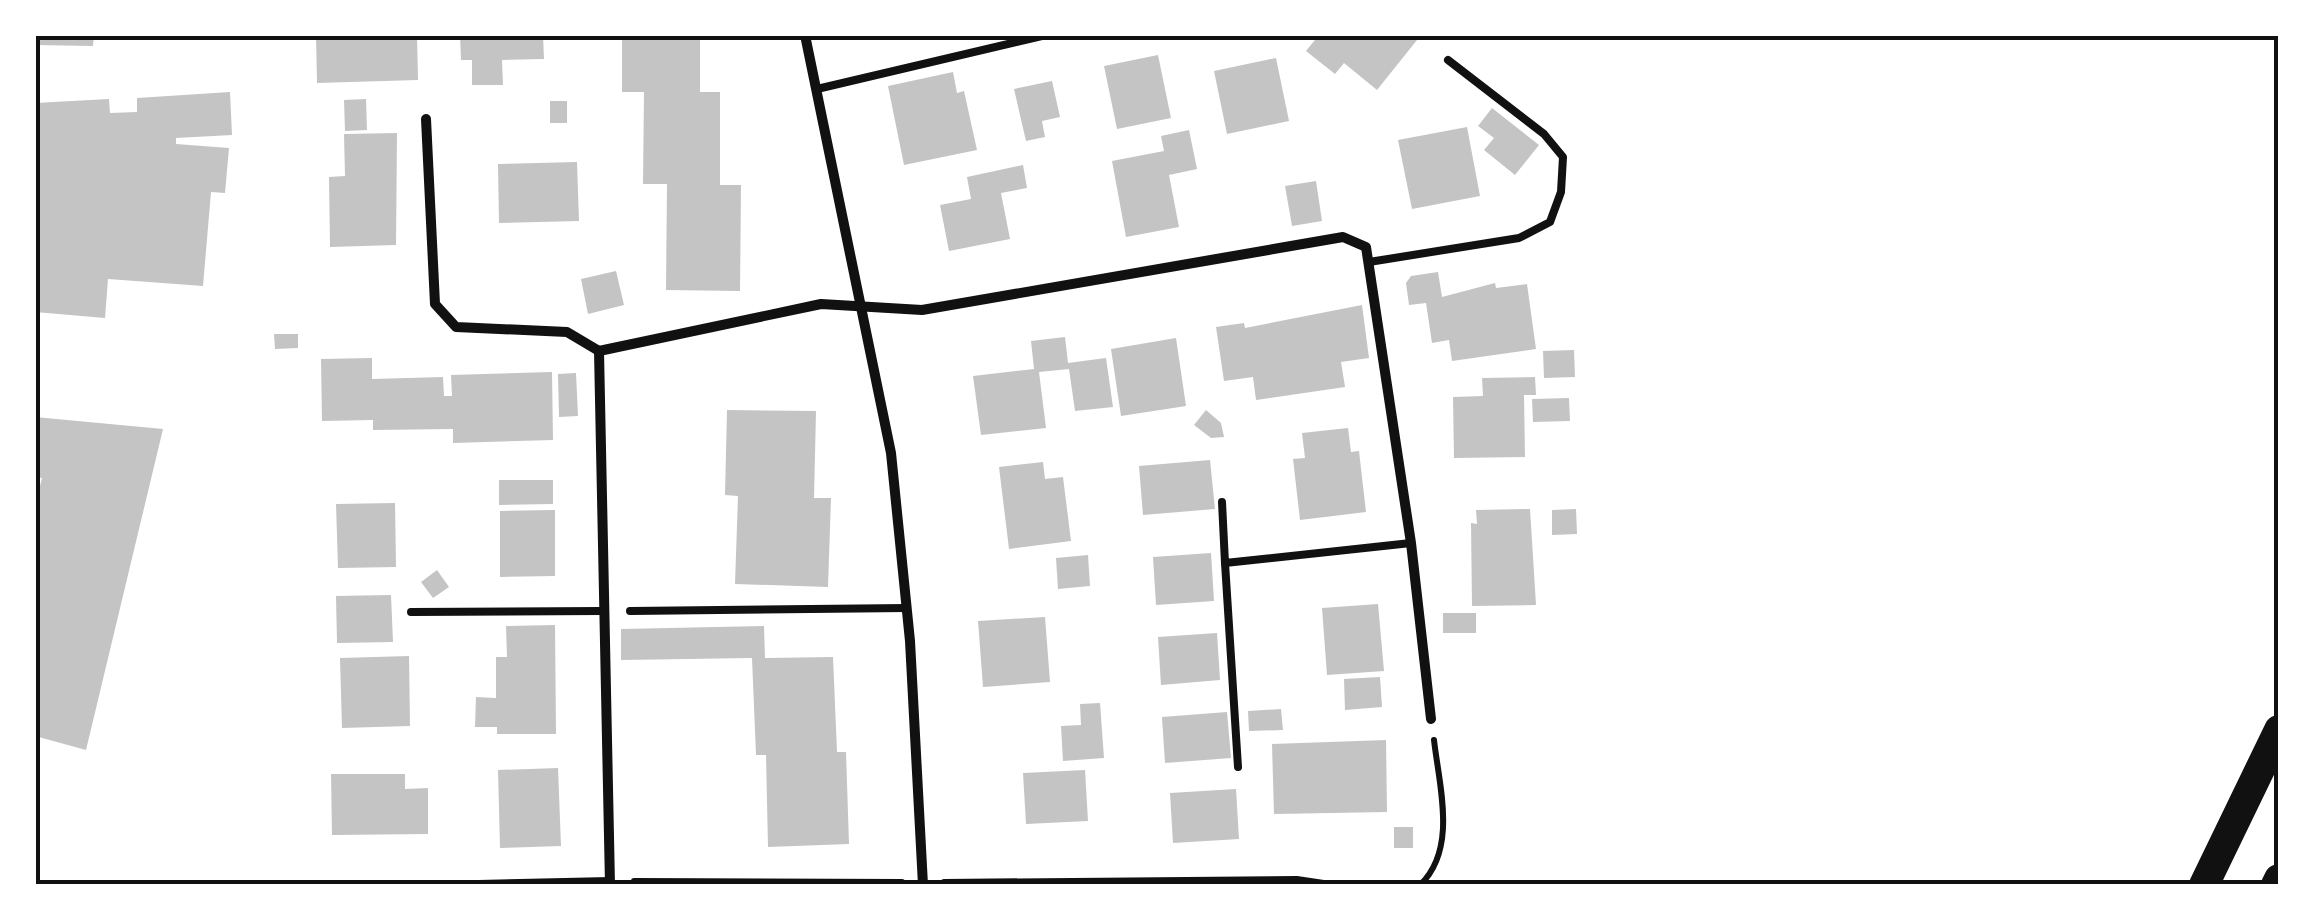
<svg xmlns="http://www.w3.org/2000/svg" width="2314" height="920" font-family="'Roboto Condensed',sans-serif">
	<style>
		.building { fill: #c4c4c4 }
		.lines { fill: none; stroke-linecap: round; stroke-linejoin: round }
		.path { stroke: #111; stroke-width: 6 }
		.service { stroke: #111; stroke-width: 8 }
		.minor { stroke: #111; stroke-width: 10 }
		.motorway { stroke: #111; stroke-width: 30 }
		.neatline { fill: none; stroke: #111; stroke-width: 4 }
	</style>
	<rect width="100%" height="100%" fill="#fff"/>
	<g class="building">
		<path d="M 35,35 L 94,35 L 93,46 L 35,45 Z"/>
		<path d="M 316,35 L 417,35 L 418,80 L 317,83 Z"/>
		<path d="M 460,35 L 543,35 L 544,59 L 502,60 L 503,85 L 472,85 L 472,60 L 461,60 Z"/>
		<path d="M 622,35 L 700,35 L 700,92 L 720,92 L 720,185 L 741,185 L 740,291 L 666,290 L 667,184 L 643,184 L 644,92 L 622,92 Z"/>
		<path d="M 1319,35 L 1421,35 L 1377,90 L 1344,63 L 1335,74 L 1306,51 Z"/>
		<path d="M 1158,55 L 1171,118 L 1117,129 L 1104,66 Z"/>
		<path d="M 1276,58 L 1289,121 L 1227,134 L 1214,71 Z"/>
		<path d="M 953,72 L 957,93 L 964,91 L 977,150 L 904,165 L 888,86 Z"/>
		<path d="M 1052,81 L 1060,117 L 1042,121 L 1045,137 L 1026,141 L 1014,89 Z"/>
		<path d="M 230,92 L 232,135 L 176,138 L 176,144 L 229,148 L 225,193 L 211,192 L 203,286 L 108,279 L 105,318 L 35,312 L 35,103 L 109,99 L 110,113 L 137,112 L 137,98 Z"/>
		<path d="M 366,99 L 367,130 L 345,131 L 344,100 Z"/>
		<rect x="550" y="101" width="17" height="22"/>
		<path d="M 1492,108 L 1539,145 L 1515,175 L 1484,150 L 1494,138 L 1478,126 Z"/>
		<path d="M 1467,127 L 1480,196 L 1412,209 L 1398,140 Z"/>
		<path d="M 1189,130 L 1197,169 L 1169,175 L 1179,227 L 1126,237 L 1112,161 L 1164,151 L 1161,136 Z"/>
		<path d="M 397,133 L 396,245 L 330,247 L 329,177 L 345,176 L 344,134 Z"/>
		<path d="M 577,162 L 579,221 L 499,223 L 498,164 Z"/>
		<path d="M 1023,165 L 1027,188 L 1001,193 L 1010,239 L 949,251 L 940,205 L 971,199 L 967,177 Z"/>
		<path d="M 1316,181 L 1322,221 L 1292,226 L 1285,186 Z"/>
		<path d="M 616,271 L 624,305 L 588,314 L 581,279 Z"/>
		<path d="M 1438,272 L 1442,297 L 1495,283 L 1496,288 L 1527,284 L 1536,349 L 1452,361 L 1449,340 L 1432,343 L 1426,303 L 1409,305 L 1406,283 L 1411,276 Z"/>
		<path d="M 1362,305 L 1369,358 L 1341,362 L 1345,387 L 1256,400 L 1253,377 L 1224,381 L 1216,327 L 1244,323 L 1245,328 Z"/>
		<path d="M 274,334 L 298,334 L 298,348 L 275,349 Z"/>
		<path d="M 1065,337 L 1068,363 L 1106,358 L 1113,407 L 1075,411 L 1069,369 L 1039,372 L 1046,428 L 981,435 L 973,376 L 1034,369 L 1031,341 Z"/>
		<path d="M 1176,338 L 1186,406 L 1121,416 L 1111,349 Z"/>
		<path d="M 1574,350 L 1575,377 L 1544,378 L 1543,351 Z"/>
		<path d="M 372,358 L 372,379 L 443,377 L 444,396 L 452,396 L 451,375 L 552,372 L 553,440 L 453,443 L 453,429 L 373,430 L 373,420 L 322,421 L 321,359 Z"/>
		<path d="M 576,373 L 578,416 L 559,417 L 558,374 Z"/>
		<path d="M 1535,377 L 1536,395 L 1524,395 L 1525,457 L 1454,458 L 1453,397 L 1483,396 L 1482,378 Z"/>
		<path d="M 1569,398 L 1570,421 L 1533,422 L 1532,399 Z"/>
		<path d="M 727,410 L 816,411 L 814,498 L 831,498 L 828,587 L 735,584 L 738,496 L 725,495 Z"/>
		<path d="M 1206,410 L 1221,423 L 1224,437 L 1211,438 L 1194,425 Z"/>
		<path d="M 35,417 L 163,429 L 86,750 L 35,736 L 35,506 L 42,478 L 35,477 Z"/>
		<path d="M 1348,428 L 1351,452 L 1359,451 L 1366,512 L 1300,520 L 1293,459 L 1305,458 L 1302,433 Z"/>
		<path d="M 1210,460 L 1215,509 L 1143,515 L 1139,466 Z"/>
		<path d="M 1043,462 L 1045,479 L 1063,477 L 1071,541 L 1009,549 L 999,467 Z"/>
		<path d="M 499,480 L 553,480 L 553,504 L 499,505 Z"/>
		<path d="M 395,503 L 396,567 L 338,568 L 336,504 Z"/>
		<path d="M 1530,509 L 1536,605 L 1472,606 L 1471,523 L 1477,524 L 1476,510 Z"/>
		<path d="M 1576,509 L 1577,534 L 1552,535 L 1552,510 Z"/>
		<path d="M 555,510 L 555,576 L 500,577 L 500,511 Z"/>
		<path d="M 1211,553 L 1214,601 L 1156,605 L 1153,557 Z"/>
		<path d="M 1088,555 L 1090,586 L 1058,589 L 1056,558 Z"/>
		<path d="M 437,570 L 449,587 L 433,598 L 421,582 Z"/>
		<path d="M 391,595 L 393,642 L 337,643 L 336,596 Z"/>
		<path d="M 1378,604 L 1384,671 L 1327,675 L 1322,608 Z"/>
		<rect x="1443" y="613" width="33" height="20"/>
		<path d="M 1045,617 L 1050,682 L 983,687 L 978,621 Z"/>
		<path d="M 555,625 L 556,734 L 497,734 L 497,727 L 475,727 L 476,697 L 496,698 L 496,657 L 507,657 L 506,626 Z"/>
		<path d="M 764,626 L 765,658 L 833,657 L 837,752 L 846,752 L 849,844 L 768,847 L 766,755 L 756,755 L 752,658 L 621,660 L 621,629 Z"/>
		<path d="M 1217,633 L 1220,680 L 1161,685 L 1158,637 Z"/>
		<path d="M 409,656 L 410,726 L 342,728 L 340,658 Z"/>
		<path d="M 1380,677 L 1382,707 L 1345,710 L 1344,679 Z"/>
		<path d="M 1100,703 L 1104,758 L 1063,761 L 1061,726 L 1081,725 L 1080,704 Z"/>
		<path d="M 1281,709 L 1283,730 L 1249,731 L 1248,711 Z"/>
		<path d="M 1227,712 L 1231,758 L 1165,763 L 1162,717 Z"/>
		<path d="M 1386,740 L 1387,812 L 1274,814 L 1272,744 Z"/>
		<path d="M 558,768 L 561,846 L 500,848 L 498,770 Z"/>
		<path d="M 1085,770 L 1088,821 L 1026,824 L 1023,773 Z"/>
		<path d="M 331,774 L 405,774 L 405,789 L 428,788 L 428,834 L 332,835 Z"/>
		<path d="M 1236,789 L 1239,839 L 1173,843 L 1170,793 Z"/>
		<rect x="1394" y="827" width="19" height="21"/>
	</g>
	<g class="lines">
		<g class="path">
			<path d="M 634,881 L 902,882"/>
			<path d="M 944,882 L 1297,879 L 1337,885"/>
			<path d="M 1420,885 C 1458,849 1439,785 1434,740"/>
		</g>
		<g class="service">
			<path d="M 817,89 L 1046,35"/>
			<path d="M 1369,262 L 1519,238 L 1550,222 L 1561,192 L 1563,157 L 1544,134 L 1448,60"/>
			<path d="M 1222,502 L 1225,563 L 1411,543"/>
			<path d="M 1225,563 L 1238,767"/>
			<path d="M 630,611 L 907,608"/>
			<path d="M 411,612 L 602,611"/>
			<path d="M 437,885 L 610,881"/>
		</g>
		<g class="minor">
			<path d="M 805,35 L 891,453 L 910,641 L 923,885"/>
			<path d="M 426,119 L 435,304 L 456,327 L 567,332 L 599,351"/>
			<path d="M 610,885 L 599,351 L 821,304 L 922,310 L 1343,237 L 1366,247 L 1411,543 L 1431,719"/>
		</g>
		<g class="motorway">
			<path d="M 2204,885 L 2279,730"/>
			<path d="M 2276,885 L 2279,879"/>
		</g>
	</g>
	<rect width="2314" height="920" fill="none" stroke="#ffffff" stroke-width="75"/>
	<rect x="38" y="38" width="2238" height="844" class="neatline"/>
</svg>
